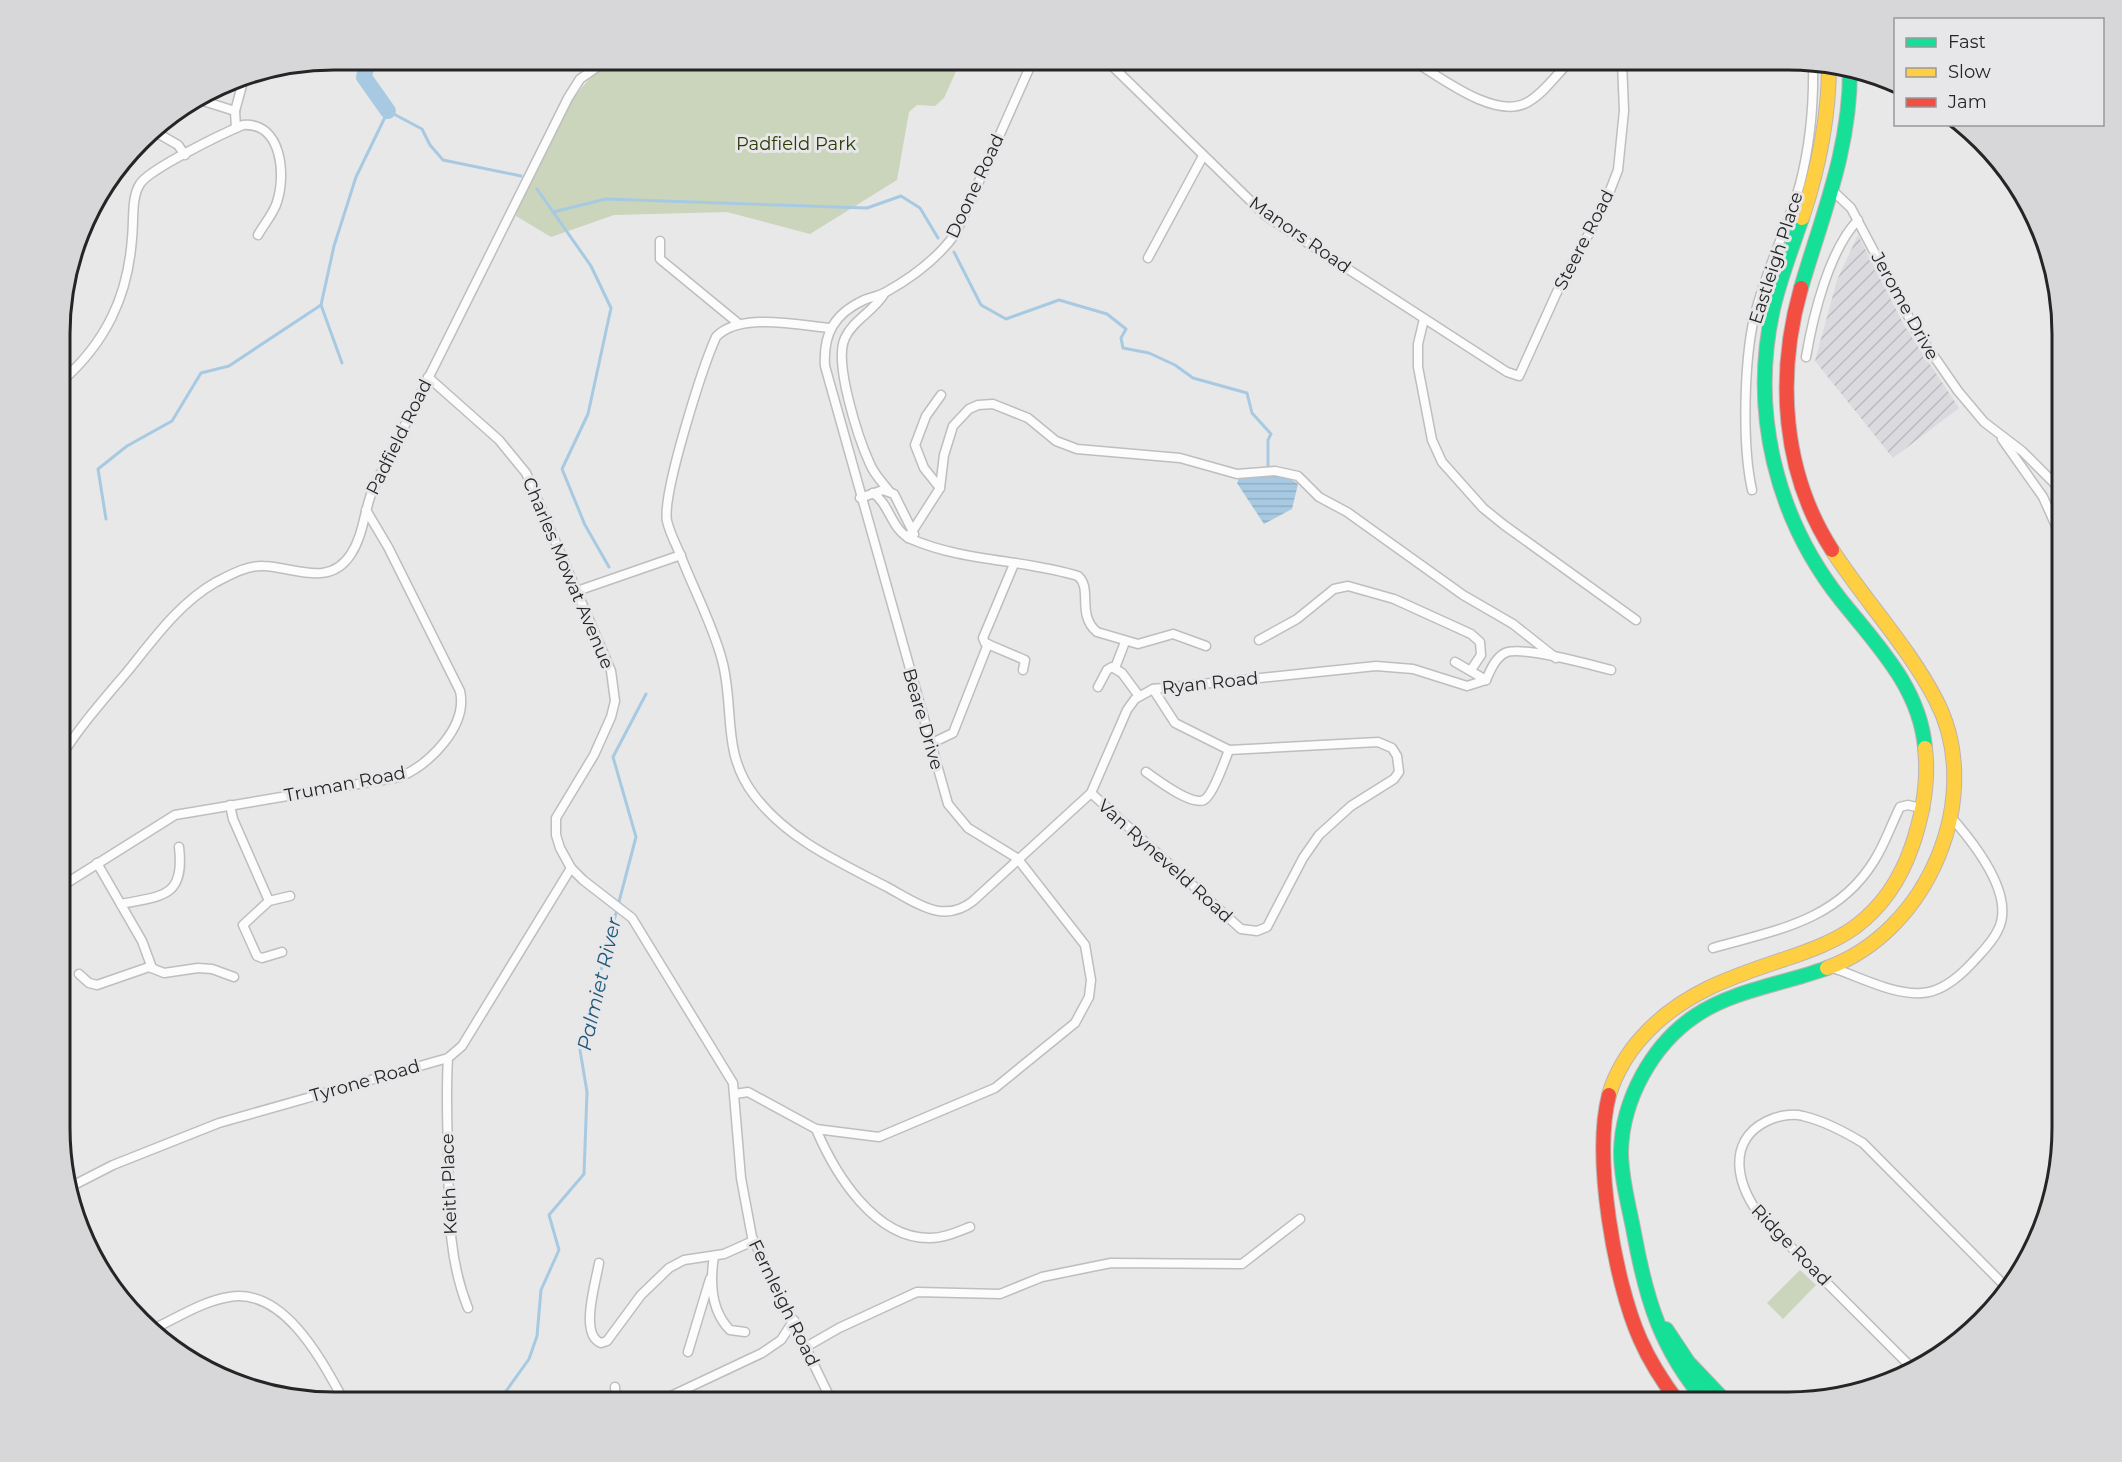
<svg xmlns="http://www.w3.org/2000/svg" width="2122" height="1462" font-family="Montserrat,sans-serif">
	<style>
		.industrial { fill: url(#industrial-furrows) }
		.green { fill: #cad5bb }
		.water { fill: url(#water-rules) }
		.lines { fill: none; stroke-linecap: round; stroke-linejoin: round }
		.stream { stroke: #a7cae2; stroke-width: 3 }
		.river { stroke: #a7cae2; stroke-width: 16 }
		.street-casing { stroke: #bebebe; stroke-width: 11 }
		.fast-casing { stroke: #beb3b2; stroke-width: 16 }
		.slow-casing { stroke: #beb3b2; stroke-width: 16 }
		.jam-casing { stroke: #beb3b2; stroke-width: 16 }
		.street { stroke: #fcfcfc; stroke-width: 8 }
		.fast { stroke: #16e098; stroke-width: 14 }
		.slow { stroke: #ffcf43; stroke-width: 14 }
		.jam { stroke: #f24e42; stroke-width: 14 }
		.labels { text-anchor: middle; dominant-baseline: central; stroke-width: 6; stroke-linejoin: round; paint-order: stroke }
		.park-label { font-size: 18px; fill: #2b3d04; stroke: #e7e7e9 }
		.street-label { font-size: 18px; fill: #252526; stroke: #e7e7e9 }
		.water-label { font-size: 20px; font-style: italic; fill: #1e587a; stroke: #e7e7e9 }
		.rim { fill: none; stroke: #252526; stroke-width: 3 }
	</style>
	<defs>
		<pattern id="industrial-furrows" width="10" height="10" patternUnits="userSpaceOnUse" patternTransform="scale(1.5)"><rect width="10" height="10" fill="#dadadf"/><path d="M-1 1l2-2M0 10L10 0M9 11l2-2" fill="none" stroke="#bbbbbf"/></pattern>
		<pattern id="water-rules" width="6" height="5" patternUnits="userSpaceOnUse" patternTransform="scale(1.5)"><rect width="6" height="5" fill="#a7cae2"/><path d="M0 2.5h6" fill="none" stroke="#90adc2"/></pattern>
	</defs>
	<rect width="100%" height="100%" fill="#e8e8e8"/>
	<path class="industrial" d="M 1858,235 L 1904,325 L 1959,408 L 1893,458 L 1815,361 L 1837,280 Z"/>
	<g class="green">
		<path d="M 613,60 L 961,60 L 944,98 L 935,106 L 917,105 L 909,112 L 897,180 L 810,234 L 727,212 L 614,215 L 551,237 L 516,216 L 519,202 C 543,156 567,87 613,60 Z"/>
		<path d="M 1800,1270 L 1816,1285 L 1783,1319 L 1767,1303 Z"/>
	</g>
	<path class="water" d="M 1277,475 L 1289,478 L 1298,484 L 1292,509 L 1264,524 L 1237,483 L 1240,476 Z"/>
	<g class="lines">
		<g class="stream">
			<path d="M 537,189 L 591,266 L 611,308 L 588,414 L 562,469 L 585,525 L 609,567"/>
			<path d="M 553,212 L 606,199 L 867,208 L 901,196 L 920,208 L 938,238"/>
			<path d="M 954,252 L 981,305 L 1006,319 L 1059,300 L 1107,314 L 1126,329 L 1121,338 L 1123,348 L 1149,353 L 1175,365 L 1193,378 L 1247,393 L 1252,413 L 1271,434 L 1268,440 L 1268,466"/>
			<path d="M 321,305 L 342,363"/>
			<path d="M 106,519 L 98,469 L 127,446 L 172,421 L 201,373 L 229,366 L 321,305 L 334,246 L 356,177 L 388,111 L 422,129 L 430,145 L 443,160 L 521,176"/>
			<path d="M 499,1401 L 529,1359 L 537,1336 L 541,1290 L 559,1250 L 549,1215 L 584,1174 L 587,1092 L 580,1050 L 636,837 L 613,757 L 646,694"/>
		</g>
		<path class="river" d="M 368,60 L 364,77 L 388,111"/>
		<defs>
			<g id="street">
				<path d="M 1106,60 L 1266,216 L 1507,372 L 1519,376 L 1557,292 L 1604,206 L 1618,170 L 1624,111 L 1622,61"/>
				<path d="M 1412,60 C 1440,77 1496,121 1528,102 C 1544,93 1557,74 1571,60"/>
				<path d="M 200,100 L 235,111"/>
				<path d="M 236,128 L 235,111 L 244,78"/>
				<path d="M 152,130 L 178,145 L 185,155"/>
				<path d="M 1833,191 L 1851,208 L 1915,329 L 1958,391 L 1984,422 L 2022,451 L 2061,490"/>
				<path d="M 660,241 L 660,259 L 739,324"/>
				<path d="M 1148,258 L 1203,156"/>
				<path d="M 884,294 C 874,311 853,320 845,338 C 833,362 859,440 870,464 C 874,474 882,482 889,491"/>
				<path d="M 1424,319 L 1418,344 L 1418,367 L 1432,440 L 1442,462 L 1483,508 L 1504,525 L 1636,620"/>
				<path d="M 830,328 C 798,325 739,312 716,337 C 703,366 662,493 667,521 C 670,534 677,546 682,559 C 695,592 713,626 722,660 C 735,708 721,752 754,795 C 787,839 839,862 887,887 C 915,902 943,925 973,901 L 1091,793 L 1127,710 L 1135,699 L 1153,689 L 1376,666 L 1413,669 L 1467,686 L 1486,680"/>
				<path d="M 1806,357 C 1813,316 1829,250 1858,220"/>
				<path d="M 428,377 L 499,440 L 526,473 L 611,671 L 615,701 L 611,717 L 594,755 L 556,818 L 556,835 L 560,848 L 571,868 L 583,880 L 632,918 L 733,1083 L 741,1178 L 752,1237 L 832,1402"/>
				<path d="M 62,381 C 106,342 128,296 132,238 C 134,222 131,197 140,184 C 149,169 224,133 243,125 C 282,122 286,175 277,202 C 274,213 264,224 258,235"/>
				<path d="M 2002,439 L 2043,497 L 2061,537"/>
				<path d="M 940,488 L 924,468 L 915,445 L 926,416 L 941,395"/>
				<path d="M 1752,490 C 1742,445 1744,363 1754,318 C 1765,272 1787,229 1800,184 C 1810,145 1814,103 1813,62"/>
				<path d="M 873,493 C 890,504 891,530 911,539 C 964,562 1023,559 1078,576 C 1093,589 1076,614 1097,632 L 1138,644 L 1173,634 L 1206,646"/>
				<path d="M 860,498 L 883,490 L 894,494 L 914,534"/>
				<path d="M 908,538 L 940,488 L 944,455 L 953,426 L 969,409 L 978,405 L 993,404 L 1028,418 L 1056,441 L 1077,449 L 1180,458 L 1237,474 L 1275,471 L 1298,476 L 1319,497 L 1347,512 L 1463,595 L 1513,624 L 1556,658"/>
				<path d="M 1014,564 L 983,638 L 985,643 L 1025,660 L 1023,670"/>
				<path d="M 577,591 L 681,555"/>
				<path d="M 1259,640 L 1297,619 L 1334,589 L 1348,586 L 1394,599 L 1471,634 L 1480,642 L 1481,655 L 1471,670"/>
				<path d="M 1455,662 L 1486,680"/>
				<path d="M 1115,668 L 1125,642"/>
				<path d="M 1486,680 C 1490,671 1495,658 1505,653 C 1521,645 1591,665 1611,670"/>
				<path d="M 1098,687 L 1107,670 L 1112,667 L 1122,673 L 1139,696"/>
				<path d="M 930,744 L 953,733 L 988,644"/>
				<path d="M 62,755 C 81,725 104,699 127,672 C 153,640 179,603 216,582 C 230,575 248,565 263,566 C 295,567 329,588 351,554 C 364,534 364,510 373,489 L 568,98 L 580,79 L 607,60"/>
				<path d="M 1146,772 C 1156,779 1191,806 1204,800 C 1213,795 1225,760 1229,750"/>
				<path d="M 1091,793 L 1241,929 L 1257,931 L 1267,927 L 1303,858 L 1319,835 L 1351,806 L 1394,779 L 1399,772 L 1397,756 L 1392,748 L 1378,742 L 1229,750 L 1175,723 L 1153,689"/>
				<path d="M 230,805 L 233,819 L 269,901"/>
				<path d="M 97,863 L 142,941 L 152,968"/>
				<path d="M 62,886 L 175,815 L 400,777 C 430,764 468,726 460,691 L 388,547 L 366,510"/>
				<path d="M 121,904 C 163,896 185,897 179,847"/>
				<path d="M 1713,948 C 1776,930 1837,921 1874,861 C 1885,844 1891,825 1900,807 L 1908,805 L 1925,809"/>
				<path d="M 282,952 L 262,958 L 257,956 L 243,925 L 269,901 L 290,896"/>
				<path d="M 1833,968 C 1860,977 1893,995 1922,993 C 1942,992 1959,977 1972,963 C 1981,953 1992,943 1998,930 C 2016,895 1973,842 1951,817"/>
				<path d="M 79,974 L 89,983 L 97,985 L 149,967 L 164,973 L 198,968 L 212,969 L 234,977"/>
				<path d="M 448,1058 C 446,1089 447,1119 448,1150 C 449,1204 447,1256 468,1308"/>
				<path d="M 735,1094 L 748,1092 L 816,1129 L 879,1137 L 995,1088 L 1075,1023 L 1089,997 L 1091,980 L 1085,945 L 1017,858 L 968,828 L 948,804 L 825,366 C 823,334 834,314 864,300 C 871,297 879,296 886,292 C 913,277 938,258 956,233 L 1033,60"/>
				<path d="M 816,1129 C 835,1174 875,1239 930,1238 C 944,1238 957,1232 970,1227"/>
				<path d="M 70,1187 L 113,1165 L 219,1123 L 448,1058 L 462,1046 L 571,868"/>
				<path d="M 714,1256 C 710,1281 711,1311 730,1330 L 745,1332"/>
				<path d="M 599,1263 C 596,1282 579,1335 601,1343 L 607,1341 L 641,1295 L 669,1268 L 684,1260 L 724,1254 L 753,1241"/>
				<path d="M 153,1329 C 177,1318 203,1301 229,1297 C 285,1287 323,1363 344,1401"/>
				<path d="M 806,1347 L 839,1328 L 917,1292 L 1000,1294 L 1042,1277 L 1111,1263 L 1242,1264 L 1300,1219"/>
				<path d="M 688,1352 L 710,1279"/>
				<path d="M 1914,1370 L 1763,1219 C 1738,1190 1724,1142 1767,1121 C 1777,1116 1792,1113 1803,1116 C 1824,1121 1845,1132 1863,1143 L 2008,1289"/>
				<path d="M 615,1387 L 616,1402"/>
				<path d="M 658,1402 L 762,1353 L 781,1340 L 794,1320"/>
			</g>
			<g id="fast">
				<path d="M 1802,218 C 1792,248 1780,278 1773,309 C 1750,412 1776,518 1841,600 C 1877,645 1920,688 1925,748"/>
				<path d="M 1801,288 C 1823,213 1850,150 1850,70"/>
				<path d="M 1666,1329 L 1688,1362 L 1726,1402"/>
				<path d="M 1706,1402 C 1661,1350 1646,1299 1634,1233 C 1629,1206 1621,1179 1621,1152 C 1622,1100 1652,1045 1695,1016 C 1733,990 1784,984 1827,968"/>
			</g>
			<g id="slow">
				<path d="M 1802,218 C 1819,167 1829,118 1829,65"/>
				<path d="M 1827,968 C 1928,932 1986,796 1936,700 C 1908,646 1865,601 1832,550"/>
				<path d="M 1609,1095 C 1615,1074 1628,1052 1643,1036 C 1682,993 1731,977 1785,959 C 1809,951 1834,942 1855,927 C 1882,907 1901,878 1912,846 C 1923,814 1929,782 1925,748"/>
			</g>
			<g id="jam">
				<path d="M 1801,288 C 1776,376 1782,472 1832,550"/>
				<path d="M 1609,1095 C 1593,1157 1614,1280 1640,1339 C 1650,1362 1663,1382 1678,1402"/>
			</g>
		</defs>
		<use href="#street" class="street-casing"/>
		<use href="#fast" class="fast-casing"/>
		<use href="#slow" class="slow-casing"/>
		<use href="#jam" class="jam-casing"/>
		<use href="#street" class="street"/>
		<use href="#fast" class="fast"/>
		<use href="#slow" class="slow"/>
		<use href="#jam" class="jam"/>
	</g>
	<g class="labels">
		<g class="park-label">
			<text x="796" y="144">Padfield Park</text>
		</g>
		<g class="street-label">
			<text transform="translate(975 186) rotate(-65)">Doone Road</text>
			<text transform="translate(1300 235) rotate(35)">Manors Road</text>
			<text transform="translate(1584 240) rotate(-63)">Steere Road</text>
			<text transform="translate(1776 258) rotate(-72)">Eastleigh Place</text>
			<text transform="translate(1905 306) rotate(61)">Jerome Drive</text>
			<text transform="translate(399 437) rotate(-64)">Padfield Road</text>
			<text transform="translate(568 573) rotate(67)">Charles Mowat Avenue</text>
			<text transform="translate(1210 683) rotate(-6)">Ryan Road</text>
			<text transform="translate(923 719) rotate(74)">Beare Drive</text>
			<text transform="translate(345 784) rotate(-11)">Truman Road</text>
			<text transform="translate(1165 861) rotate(42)">Van Ryneveld Road</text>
			<text transform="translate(365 1081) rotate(-16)">Tyrone Road</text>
			<text transform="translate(449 1184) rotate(-92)">Keith Place</text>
			<text transform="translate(1791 1245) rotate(46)">Ridge Road</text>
			<text transform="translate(784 1303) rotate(64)">Fernleigh Road</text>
		</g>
		<g class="water-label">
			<text transform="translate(599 984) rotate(-77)">Palmiet River</text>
		</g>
	</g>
	<path d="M0 0H2122V1462H0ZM334 70H1788A264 264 0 0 1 2052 334V1128A264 264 0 0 1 1788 1392H334A264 264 0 0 1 70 1128V334A264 264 0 0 1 334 70Z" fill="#d7d7d9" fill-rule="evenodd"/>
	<path class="rim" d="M334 70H1788A264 264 0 0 1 2052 334V1128A264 264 0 0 1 1788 1392H334A264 264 0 0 1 70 1128V334A264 264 0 0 1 334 70Z"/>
	<rect x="1894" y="18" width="210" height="108" fill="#e7e7e9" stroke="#99999b" stroke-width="1.5"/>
	<rect x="1906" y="38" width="30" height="9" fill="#16e098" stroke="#99999b" stroke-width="1.5"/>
	<text x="1948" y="48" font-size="18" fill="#252526">Fast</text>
	<rect x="1906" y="68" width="30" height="9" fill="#ffcf43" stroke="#99999b" stroke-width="1.5"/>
	<text x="1948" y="78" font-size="18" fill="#252526">Slow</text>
	<rect x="1906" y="98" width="30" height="9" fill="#f24e42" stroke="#99999b" stroke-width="1.5"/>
	<text x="1948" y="108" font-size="18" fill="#252526">Jam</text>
</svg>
